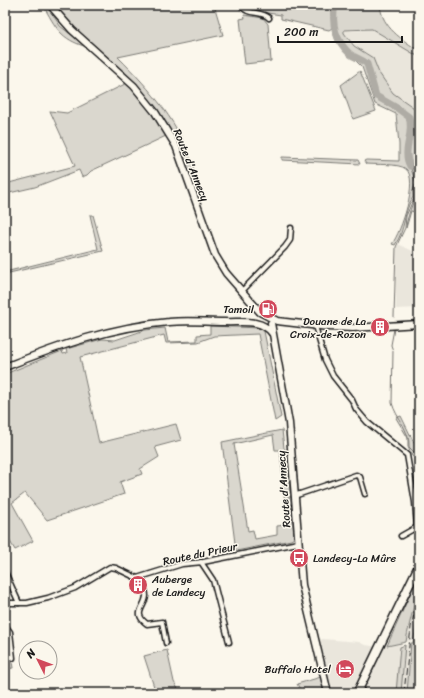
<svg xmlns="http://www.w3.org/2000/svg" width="424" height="698" font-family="Sriracha,sans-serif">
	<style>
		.built { fill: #eae6dc }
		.green { fill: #dad7ce; stroke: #7b7a75; fill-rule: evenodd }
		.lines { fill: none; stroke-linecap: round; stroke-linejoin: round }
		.stream { stroke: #74726e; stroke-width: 1 }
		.river { stroke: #afaca5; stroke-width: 7 }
		.street-casing { stroke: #1c1c1c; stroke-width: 7 }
		.secondary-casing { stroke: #1c1c1c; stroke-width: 9 }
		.primary-casing { stroke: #1c1c1c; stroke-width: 10 }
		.street { stroke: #fbf7ec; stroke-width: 4 }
		.secondary { stroke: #fbf7ec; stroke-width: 6 }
		.primary { stroke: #fbf7ec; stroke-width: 7 }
		.rail { stroke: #1c1c1c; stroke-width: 1; stroke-dasharray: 6 3; stroke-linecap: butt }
		.labels { text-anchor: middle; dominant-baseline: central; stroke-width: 3; stroke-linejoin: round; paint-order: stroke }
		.street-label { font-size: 11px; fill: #1c1c1c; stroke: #fbf7ec }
		.poi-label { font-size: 11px; fill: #1c1c1c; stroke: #fbf7ec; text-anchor: end }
	</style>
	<rect width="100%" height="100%" fill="#fbf7ec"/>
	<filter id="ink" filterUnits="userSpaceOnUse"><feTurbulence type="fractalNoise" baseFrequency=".025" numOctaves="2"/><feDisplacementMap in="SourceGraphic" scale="8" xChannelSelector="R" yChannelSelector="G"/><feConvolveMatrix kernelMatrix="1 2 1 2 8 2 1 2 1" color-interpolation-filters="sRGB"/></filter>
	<g filter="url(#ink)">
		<g class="built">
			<path d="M 372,29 L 419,57 L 419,120 L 417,110 L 393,93 L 379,73 L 377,67 L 368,54 L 354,46 L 344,33 L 345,30 L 353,31 Z"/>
			<path d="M 398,244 L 419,254 L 419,308 L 396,309 L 396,248 Z"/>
			<path d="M 419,583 L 419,610 L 414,633 L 413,640 L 406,642 L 410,618 Z"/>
			<path d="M 323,639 L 359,642 L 365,645 L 379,647 L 401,644 L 400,647 L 411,643 L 407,693 L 325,693 L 314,641 Z"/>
		</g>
		<g class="green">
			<path d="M 43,5 L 47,5 L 60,26 L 87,47 C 60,39 56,28 43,5 Z"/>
			<path d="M 54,5 L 214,5 L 223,35 L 118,57 C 151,90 181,124 194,170 L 188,172 L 183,156 L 184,156 L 167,124 L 141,89 L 118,66 L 79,32 Z"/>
			<path d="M 244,5 L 380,5 C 382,28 402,39 419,51 L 419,57 L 372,29 L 344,30 L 344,33 L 354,46 L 373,58 L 379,73 L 393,93 L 417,110 L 419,120 L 419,213 L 411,211 L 406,228 C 407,212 419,194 417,181 L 413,191 L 413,197 C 403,212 406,229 395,245 L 392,244 C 401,232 419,180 406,169 C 399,163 375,165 366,164 L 364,161 L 366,160 L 399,161 L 399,144 L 396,114 L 375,104 L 362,67 L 336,41 L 332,28 L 329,30 L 281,19 L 281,15 L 248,10 Z"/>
			<path d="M 244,15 L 263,18 L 268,24 L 271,61 L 245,64 L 240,19 L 245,18 Z"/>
			<path d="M 360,71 L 376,111 L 353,119 L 341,85 Z"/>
			<path d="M 127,83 L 154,116 L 166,136 L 91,171 L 87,175 L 82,177 L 79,170 L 35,187 L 5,194 L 5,184 L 75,166 L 50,111 L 67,113 Z"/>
			<path d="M 282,157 L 358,160 L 360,164 L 282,160 Z"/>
			<path d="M 90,215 L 93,215 L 103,251 L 5,274 L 5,272 L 98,249 Z"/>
			<path d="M 210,326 L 260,328 L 264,331 L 281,417 L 275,421 L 258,334 L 214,336 L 198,342 L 166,343 L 164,335 L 80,357 L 99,443 L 176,424 L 181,440 L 155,447 L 159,457 L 140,469 L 142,474 L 120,482 L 124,494 L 47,520 L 25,493 L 12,503 L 33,541 L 15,550 L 5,533 L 5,374 L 62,351 L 63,354 L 67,353 L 66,349 L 102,339 L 115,340 L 145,330 L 165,328 L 168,342 L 197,341 L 197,335 L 210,334 Z"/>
			<path d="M 401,416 L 419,453 L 419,461 L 412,456 L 408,447 L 408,438 L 396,418 Z"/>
			<path d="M 282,430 L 284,448 L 287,451 L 290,493 L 287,494 L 287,497 L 291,497 L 294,538 L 291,540 L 236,551 L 222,442 ZM 273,435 L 275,450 L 280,450 L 287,525 L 277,526 L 277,535 L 255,539 L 253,530 L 248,531 L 234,444 Z"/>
			<path d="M 419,574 C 419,594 409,620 406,642 L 387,646 Z"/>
			<path d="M 419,610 L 419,693 L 407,693 L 411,643 L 413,643 Z"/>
			<path d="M 8,638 L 13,668 L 5,669 L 5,639 Z"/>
			<path d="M 405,645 L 401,693 L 396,693 L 400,647 Z"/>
			<path d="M 167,650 L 174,682 L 178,689 L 170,693 L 156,693 L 144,656 Z"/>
			<path d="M 321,677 L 325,693 L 300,693 L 301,691 L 297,684 Z"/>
		</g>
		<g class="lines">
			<g class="stream">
				<path d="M 411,167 L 419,176"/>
				<path d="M 394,317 L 396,247 L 405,228 L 406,216 L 414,198 L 413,191 L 416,183 L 410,166"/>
				<path d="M 394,329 L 391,345 L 393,351 L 392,403 C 396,418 410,430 409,447 L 419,457"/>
			</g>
			<path class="river" d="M 335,5 C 331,24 336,41 350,54 C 355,58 362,59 367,64 L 376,96 L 397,108 L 409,117 C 415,134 401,150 410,166"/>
			<defs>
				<g id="street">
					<path d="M 241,5 C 247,16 261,10 269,18"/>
					<path d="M 5,6 L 7,5"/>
					<path d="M 242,291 L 285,247 L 290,240 L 291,228"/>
					<path d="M 315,326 L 325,360 L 333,376 L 352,400 L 356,409 L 367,422 L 407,455 L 415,502 L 417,527 L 401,536"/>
					<path d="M 294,496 L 356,475 L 360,477 L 365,494"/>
					<path d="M 201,562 L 213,580 L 229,642"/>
					<path d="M 5,572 L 19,603"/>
					<path d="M 141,578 C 143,583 146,591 146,596 C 145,608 132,613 147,624 L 162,622 L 166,643"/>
					<path d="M 5,613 L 7,603 L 27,603 L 48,598 L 75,588 L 110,567 L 116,568 L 137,578 L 182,564 L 203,562 L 298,543"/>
					<path d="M 5,625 L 10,632 L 13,658"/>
				</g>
				<g id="secondary">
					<path d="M 50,5 L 72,30 L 134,86 L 155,112 L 176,146 L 215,255 L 226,273 L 260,312 L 277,321 L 328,327 L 353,328 L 419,324"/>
					<path d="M 271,323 L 289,423 L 302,585 L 328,693"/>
					<path d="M 5,367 C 58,346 111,327 169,322 C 187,320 205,322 224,322 C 240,323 261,318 272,333"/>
				</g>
				<path id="primary" d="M 357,693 L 419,565"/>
			</defs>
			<use href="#street" class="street-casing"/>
			<use href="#secondary" class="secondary-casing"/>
			<use href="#primary" class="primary-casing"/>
			<use href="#street" class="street"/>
			<use href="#secondary" class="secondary"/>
			<use href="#primary" class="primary"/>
			<path class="rail" d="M 404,693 L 411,627 L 419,593"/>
		</g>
	</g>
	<defs>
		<symbol id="fuel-disc" viewBox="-11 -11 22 22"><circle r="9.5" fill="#d1495b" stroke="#fbf7ec"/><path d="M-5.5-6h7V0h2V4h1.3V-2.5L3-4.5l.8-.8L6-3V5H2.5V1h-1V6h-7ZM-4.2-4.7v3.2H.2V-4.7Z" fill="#fff"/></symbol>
		<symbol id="building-disc" viewBox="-11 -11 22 22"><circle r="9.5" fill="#d1495b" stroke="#fbf7ec"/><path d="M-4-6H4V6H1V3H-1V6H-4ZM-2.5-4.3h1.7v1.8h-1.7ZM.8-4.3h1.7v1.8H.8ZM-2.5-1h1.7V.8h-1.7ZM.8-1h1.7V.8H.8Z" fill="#fff"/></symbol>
		<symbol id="bus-disc" viewBox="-11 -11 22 22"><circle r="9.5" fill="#d1495b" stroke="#fbf7ec"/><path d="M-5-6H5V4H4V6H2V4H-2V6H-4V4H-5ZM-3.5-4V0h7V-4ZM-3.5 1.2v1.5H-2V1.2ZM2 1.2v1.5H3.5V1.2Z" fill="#fff"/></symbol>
		<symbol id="hotel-disc" viewBox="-11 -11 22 22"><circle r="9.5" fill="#d1495b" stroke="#fbf7ec"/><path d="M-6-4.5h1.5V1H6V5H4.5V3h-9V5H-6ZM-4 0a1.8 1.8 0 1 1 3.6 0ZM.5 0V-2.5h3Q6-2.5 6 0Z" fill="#fff"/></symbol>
	</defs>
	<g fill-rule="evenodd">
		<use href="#fuel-disc" x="257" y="298" width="22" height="22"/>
		<use href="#building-disc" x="369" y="316" width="22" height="22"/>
		<use href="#bus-disc" x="288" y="547" width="22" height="22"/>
		<use href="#building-disc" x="127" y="574" width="22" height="22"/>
		<use href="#hotel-disc" x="334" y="658" width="22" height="22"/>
	</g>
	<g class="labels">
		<g class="street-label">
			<text transform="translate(191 165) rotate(68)">Route d'Annecy</text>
			<text transform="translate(284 489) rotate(-94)">Route d'Annecy</text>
			<text transform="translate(200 554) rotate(-12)">Route du Prieur</text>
		</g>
		<g class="poi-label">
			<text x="254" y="309">Tamoil</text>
			<text x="366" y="321">Douane de La<tspan x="366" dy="13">Croix-de-Rozon</tspan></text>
			<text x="313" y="558" text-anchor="start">Landecy-La Mûre</text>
			<text x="152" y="579" text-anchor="start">Auberge<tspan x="152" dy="13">de Landecy</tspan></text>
			<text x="331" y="669">Buffalo Hotel</text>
		</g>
	</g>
	<rect width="424" height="698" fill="none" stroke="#fbf7ec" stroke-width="20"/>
	<rect x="10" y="10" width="404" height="678" fill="none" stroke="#1c1c1c" stroke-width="1.5" filter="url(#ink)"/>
	<g transform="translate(38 660) rotate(312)"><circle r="19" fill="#fbf7ec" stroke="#a29f99"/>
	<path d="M0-3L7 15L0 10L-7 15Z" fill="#d1495b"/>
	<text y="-6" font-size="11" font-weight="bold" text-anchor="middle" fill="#1c1c1c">N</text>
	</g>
	<path d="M278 36v6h124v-6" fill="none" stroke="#1c1c1c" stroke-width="2"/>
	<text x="284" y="36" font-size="12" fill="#1c1c1c" stroke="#fbf7ec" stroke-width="3" paint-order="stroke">200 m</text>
</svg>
